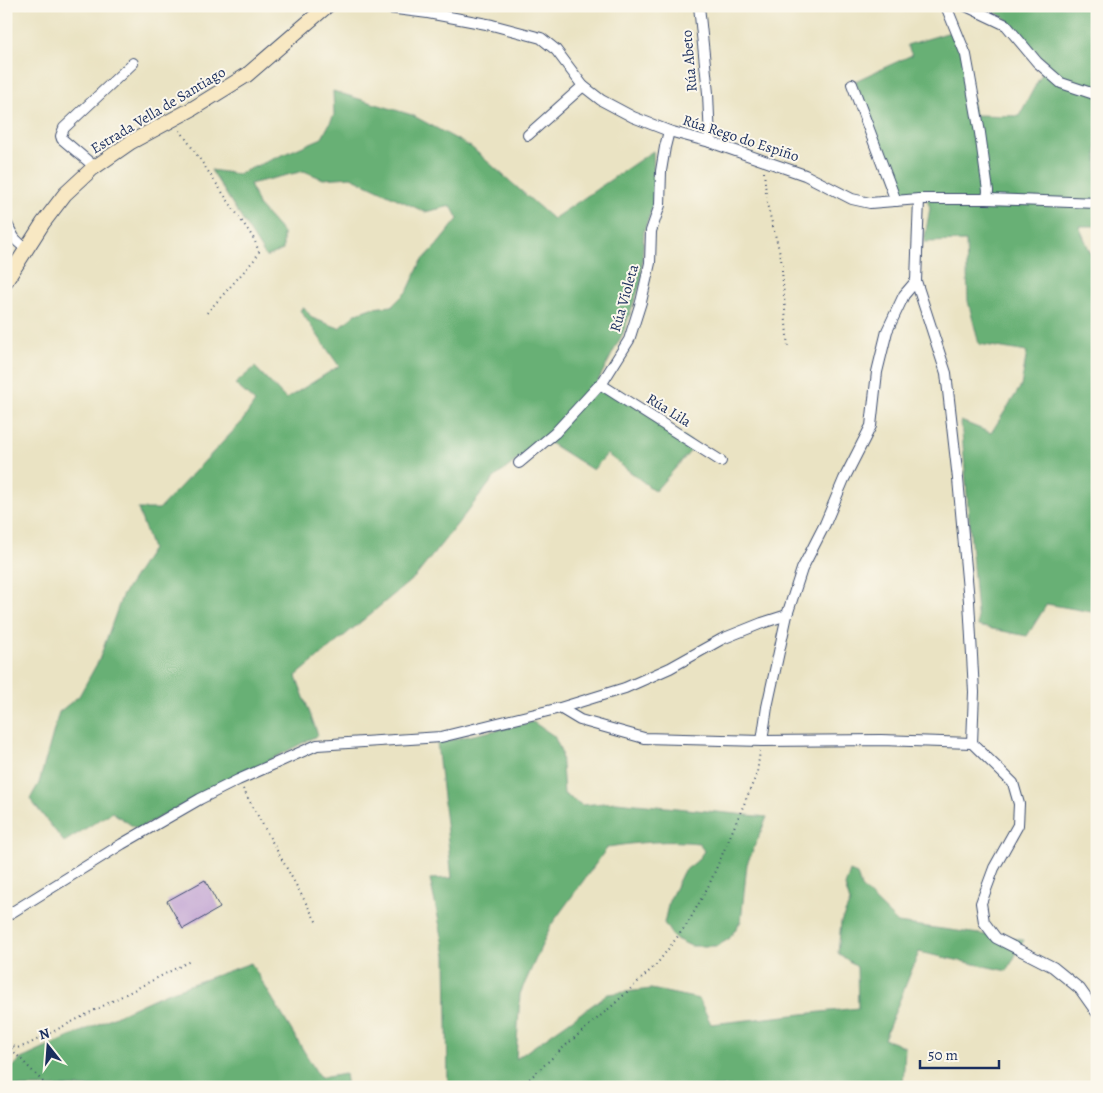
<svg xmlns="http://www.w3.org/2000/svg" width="1103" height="1093" font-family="Alegreya,serif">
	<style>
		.forest { fill: #68b075; stroke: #42706a }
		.building { fill: #c2a5d3 }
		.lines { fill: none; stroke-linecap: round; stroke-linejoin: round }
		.street-casing { stroke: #3a4a6d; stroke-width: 12 }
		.secondary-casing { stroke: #3a4a6d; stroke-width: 16 }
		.path { stroke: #3a4a6d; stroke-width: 2; stroke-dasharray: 1 4; stroke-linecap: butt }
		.street { stroke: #fff; stroke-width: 10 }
		.secondary { stroke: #f8e8c3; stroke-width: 14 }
		.labels { text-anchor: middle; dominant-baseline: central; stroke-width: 4; stroke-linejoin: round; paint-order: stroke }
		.street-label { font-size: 15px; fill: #1b2f5e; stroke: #fbf7ec }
	</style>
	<rect width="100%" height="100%" fill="#fbf7ec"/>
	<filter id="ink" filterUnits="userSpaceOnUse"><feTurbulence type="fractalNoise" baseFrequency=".02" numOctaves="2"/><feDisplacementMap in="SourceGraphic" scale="10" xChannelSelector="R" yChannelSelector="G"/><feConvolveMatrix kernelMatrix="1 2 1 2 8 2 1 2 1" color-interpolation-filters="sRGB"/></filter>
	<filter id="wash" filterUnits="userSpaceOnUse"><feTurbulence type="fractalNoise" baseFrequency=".0096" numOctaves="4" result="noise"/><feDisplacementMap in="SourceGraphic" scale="20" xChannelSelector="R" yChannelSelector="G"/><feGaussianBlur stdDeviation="1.12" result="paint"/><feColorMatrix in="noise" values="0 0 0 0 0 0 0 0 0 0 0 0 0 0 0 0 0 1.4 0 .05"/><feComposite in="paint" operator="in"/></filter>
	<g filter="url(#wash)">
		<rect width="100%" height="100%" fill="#eae3c3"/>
		<g class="forest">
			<path d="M 984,6 L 1097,6 L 1097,226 L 1079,226 L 1097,268 L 1097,519 L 1094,524 L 1097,526 L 1097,613 L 1047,604 L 1027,636 L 978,626 L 961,421 L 991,433 L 1021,386 L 1027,352 L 979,344 L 968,301 L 966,241 L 924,242 L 930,208 L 925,192 L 901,198 L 855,81 L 912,55 L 907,45 L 957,30 L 975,115 L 1019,116 L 1047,64 L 1005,18 Z"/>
			<path d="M 333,91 L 412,115 L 471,147 L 553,219 L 653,151 L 655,200 L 644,231 L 641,282 L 623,333 L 598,381 L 696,445 L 655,491 L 607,454 L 593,470 L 550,443 L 526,453 L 494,478 L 416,576 L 296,676 L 318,735 L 137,829 L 112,812 L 64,842 L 30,799 L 39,783 L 59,712 L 79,696 L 99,660 L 122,596 L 152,549 L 138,509 L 159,509 L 241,423 L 255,402 L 235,384 L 255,367 L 286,399 L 339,366 L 300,310 L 304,307 L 312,318 L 339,328 L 357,313 L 371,308 L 392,306 L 408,290 L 421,262 L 437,245 L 458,219 L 451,206 L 425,212 L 351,177 L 323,179 L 304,171 L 250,184 L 258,205 L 283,233 L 283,250 L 266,257 L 211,170 L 238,174 L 322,138 L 334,115 Z"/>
			<path d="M 533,722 L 554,736 L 561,751 L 564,794 L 582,805 L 616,802 L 767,817 L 747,864 L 741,921 L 729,939 L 717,946 L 691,946 L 674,938 L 664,923 L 669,901 L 683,872 L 697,861 L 704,851 L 699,843 C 670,840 638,842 608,847 L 551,925 L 520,994 L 516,1059 L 608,994 L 651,989 L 699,999 L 711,1024 L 858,1008 L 857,967 L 838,953 L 841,922 L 850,902 L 845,886 L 850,871 L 857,874 L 861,887 L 898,923 L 1024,940 L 1007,971 L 919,952 L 884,1039 L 905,1047 L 903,1087 L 448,1087 L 446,955 L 430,879 L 452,878 L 437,743 Z"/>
			<path d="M 251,963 L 320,1078 L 345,1074 L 347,1087 L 6,1087 L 6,1073 L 21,1059 L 164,994 Z"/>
		</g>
		<g id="blocks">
			<path class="building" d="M 205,880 L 220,908 L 183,929 L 167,901 Z"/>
		</g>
	</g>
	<g filter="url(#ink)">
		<use href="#blocks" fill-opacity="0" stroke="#3a4a6d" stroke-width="1"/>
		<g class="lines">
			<defs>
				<g id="street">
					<path d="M 372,6 L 428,13 L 492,25 L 541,38 L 556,50 L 583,86 L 601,100 L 633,117 L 669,131 L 710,142 L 805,175 L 852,199 L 870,203 L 919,199 L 987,199 L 1097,203"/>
					<path d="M 699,6 L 708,93 L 710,142"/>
					<path d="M 946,6 L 966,55 L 980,133 L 988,191 L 987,199"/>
					<path d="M 966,6 L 1006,25 L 1037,62 L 1061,83 L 1097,95"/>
					<path d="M 852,84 L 896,201"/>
					<path d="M 528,135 L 583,86"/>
					<path d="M 95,167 L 62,139 L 61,136 L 64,128 L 133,63"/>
					<path d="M 919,199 L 916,281 L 946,373 L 958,479 L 969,601 L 974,692 L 972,743"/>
					<path d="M 6,222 C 12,234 14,242 27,248"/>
					<path d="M 600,384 L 721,461"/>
					<path d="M 519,463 L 555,433 L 604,380 L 629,340 L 641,302 L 650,263 L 651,231 L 660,205 L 661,171 L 665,147 L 669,131"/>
					<path d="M 560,708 L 580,720 L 644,738 L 762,741 L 881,740 L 972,743 L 1013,783 L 1019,804 L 1018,825 L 994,868 L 981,903 L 984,922 L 996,938 L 1053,967 L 1080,989 L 1097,1013"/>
					<path d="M 762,741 L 767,707 L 787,615 L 802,569 L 825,524 L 844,479 L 871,426 L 877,372 L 887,331 L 904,295 L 916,281"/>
					<path d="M 6,916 L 122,844 L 200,799 L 238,780 L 317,745 L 441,737 L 560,708 L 625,688 L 670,668 L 722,639 L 762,623 L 787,615"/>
				</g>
				<path id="secondary" d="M 6,281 L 43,223 L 65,194 L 92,169 L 131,142 L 192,109 L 247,75 L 327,6"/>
			</defs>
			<use href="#street" class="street-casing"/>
			<use href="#secondary" class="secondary-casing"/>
			<g class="path">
				<path d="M 180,130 L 254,239 L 259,252 L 255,259 L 205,315"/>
				<path d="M 764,172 L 767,204 L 781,257 L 788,349"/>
				<path d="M 243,789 L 317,923"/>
				<path d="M 6,1040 L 14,1052 L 48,1087"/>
				<path d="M 9,1044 L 17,1048 L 27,1045 L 192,960"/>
				<path d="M 524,1087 L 526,1082 L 565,1046 L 612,1006 L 656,965 L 688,923 L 709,885 L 745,802 L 757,773 L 760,751"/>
			</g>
			<use href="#street" class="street"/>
			<use href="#secondary" class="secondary"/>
		</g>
	</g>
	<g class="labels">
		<g class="street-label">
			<text transform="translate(689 61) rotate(-95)">Rúa Abeto</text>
			<text transform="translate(158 110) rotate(-31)">Estrada Vella de Santiago</text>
			<text transform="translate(741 138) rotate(18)">Rúa Rego do Espiño</text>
			<text transform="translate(624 298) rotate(-74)">Rúa Violeta</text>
			<text transform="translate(669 410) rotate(32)">Rúa Lila</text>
		</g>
	</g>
	<rect width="1103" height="1093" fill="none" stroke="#fbf7ec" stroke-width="25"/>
	<g transform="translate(48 1046) rotate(343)" stroke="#fbf7ec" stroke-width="4" paint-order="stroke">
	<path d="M0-4L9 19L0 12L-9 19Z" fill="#1b2f5e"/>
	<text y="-8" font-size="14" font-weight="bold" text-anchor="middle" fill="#1b2f5e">N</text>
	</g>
	<path d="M920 1060v8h79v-8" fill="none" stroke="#1b2f5e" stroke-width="2.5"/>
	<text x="928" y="1060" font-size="15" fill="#1b2f5e" stroke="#fbf7ec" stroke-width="4" paint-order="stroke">50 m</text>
</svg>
